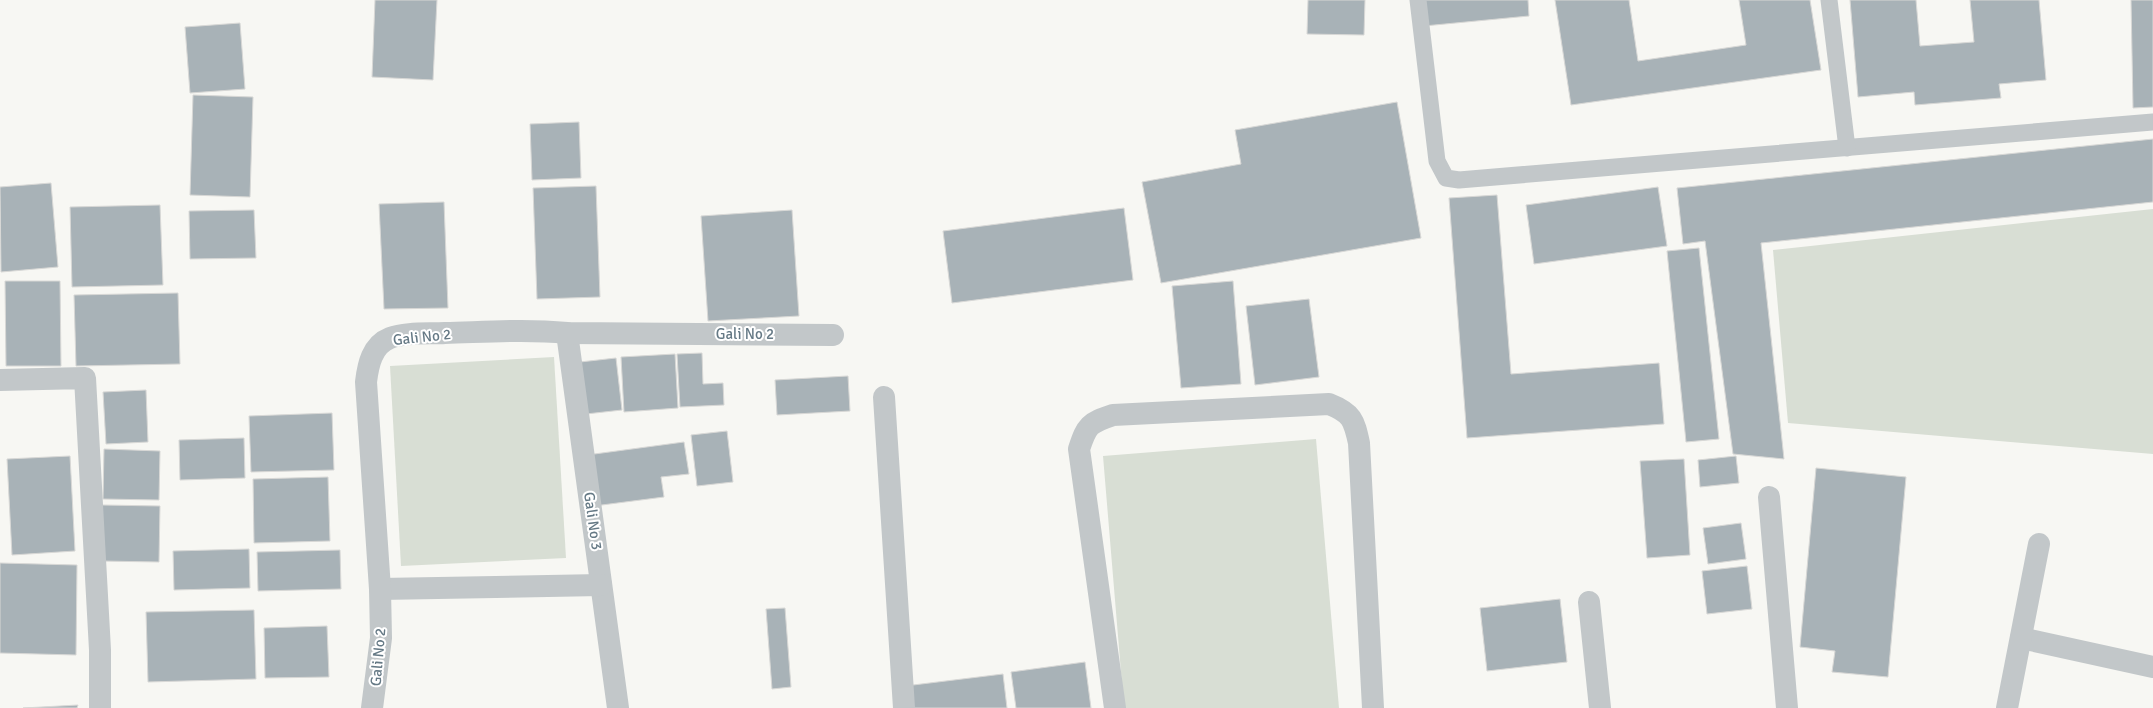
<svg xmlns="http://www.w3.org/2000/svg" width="2153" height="708" font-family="Signika,sans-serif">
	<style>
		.green { fill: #d8ded4 }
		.building { fill: #a8b2b7; stroke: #d8d8d6 }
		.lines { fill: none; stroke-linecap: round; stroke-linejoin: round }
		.lane { stroke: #c2c7c9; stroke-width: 17 }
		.street { stroke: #c2c7c9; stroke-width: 22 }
		.labels { text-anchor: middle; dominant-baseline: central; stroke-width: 4; stroke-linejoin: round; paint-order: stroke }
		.street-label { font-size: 15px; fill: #657985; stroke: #fff }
	</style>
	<rect width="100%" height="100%" fill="#f7f7f3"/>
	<g class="green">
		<path d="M 2153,209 L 2153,454 L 1788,423 L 1773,250 Z"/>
		<path d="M 554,357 L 566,558 L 401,566 L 390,366 Z"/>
		<path d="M 1316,439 L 1339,708 L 1124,708 L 1103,456 Z"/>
	</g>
	<g class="building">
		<path d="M 375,0 L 437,0 L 433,80 L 372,77 Z"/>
		<path d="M 1308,0 L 1365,0 L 1364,35 L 1307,34 Z"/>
		<path d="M 1422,0 L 1528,0 L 1529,16 L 1424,26 Z"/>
		<path d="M 1555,0 L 1629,0 L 1638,61 L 1746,45 L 1739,0 L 1810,0 L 1821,70 L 1571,105 Z"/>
		<path d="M 1850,0 L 1916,0 L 1920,46 L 1974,42 L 1970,0 L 2039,0 L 2046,80 L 1999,84 L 2001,98 L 1915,105 L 1914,92 L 1858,97 Z"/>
		<path d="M 2131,0 L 2153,0 L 2153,107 L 2133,108 Z"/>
		<path d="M 240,23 L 245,89 L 190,93 L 185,27 Z"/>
		<path d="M 193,95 L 253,97 L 250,197 L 190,195 Z"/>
		<path d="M 1397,102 L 1421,238 L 1161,283 L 1142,182 L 1241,164 L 1235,130 Z"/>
		<path d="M 579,122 L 581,178 L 532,180 L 530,124 Z"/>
		<path d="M 2153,139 L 2153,202 L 1761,243 L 1784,459 L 1733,454 L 1705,241 L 1683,244 L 1677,188 Z"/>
		<path d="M 51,183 L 58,267 L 1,272 L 0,187 Z"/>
		<path d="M 596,186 L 600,297 L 537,299 L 533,188 Z"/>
		<path d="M 1658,187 L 1667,246 L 1534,264 L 1526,205 Z"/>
		<path d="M 1497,195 L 1511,374 L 1659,363 L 1664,424 L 1467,438 L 1449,198 Z"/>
		<path d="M 444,202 L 448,308 L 384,309 L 379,204 Z"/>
		<path d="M 160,205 L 163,285 L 72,287 L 70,207 Z"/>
		<path d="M 1124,208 L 1133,280 L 952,303 L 943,231 Z"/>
		<path d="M 254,210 L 256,258 L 190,259 L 189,211 Z"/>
		<path d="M 792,210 L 799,316 L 708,321 L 701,216 Z"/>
		<path d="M 1699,248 L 1719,439 L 1686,442 L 1667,251 Z"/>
		<path d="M 5,281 L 60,281 L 61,366 L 6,366 Z"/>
		<path d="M 1233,281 L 1241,384 L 1181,388 L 1172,286 Z"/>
		<path d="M 178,293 L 180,364 L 76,366 L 74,295 Z"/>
		<path d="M 1309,299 L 1319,377 L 1255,385 L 1246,306 Z"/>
		<path d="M 702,353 L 703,384 L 723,383 L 724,405 L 680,407 L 677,354 Z"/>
		<path d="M 675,354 L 678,408 L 624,412 L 621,357 Z"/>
		<path d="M 616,358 L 622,410 L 586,414 L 580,362 Z"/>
		<path d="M 848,376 L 850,411 L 777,415 L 775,380 Z"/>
		<path d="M 146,390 L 148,442 L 106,444 L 103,392 Z"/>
		<path d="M 332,413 L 334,470 L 251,472 L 249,416 Z"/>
		<path d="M 727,431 L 733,482 L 697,486 L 691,435 Z"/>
		<path d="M 244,438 L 245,478 L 180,480 L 179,440 Z"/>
		<path d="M 684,442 L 689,474 L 661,477 L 664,497 L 594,506 L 587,455 Z"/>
		<path d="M 104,449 L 160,451 L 159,500 L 103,499 Z"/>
		<path d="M 70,456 L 75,551 L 12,555 L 7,459 Z"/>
		<path d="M 1736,456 L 1739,483 L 1700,487 L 1698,460 Z"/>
		<path d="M 1684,459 L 1690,555 L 1647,558 L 1640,461 Z"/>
		<path d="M 1816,468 L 1906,477 L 1888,677 L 1832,672 L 1835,651 L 1800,647 Z"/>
		<path d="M 328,477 L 330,541 L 254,543 L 253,479 Z"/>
		<path d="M 102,505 L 160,506 L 159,562 L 101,561 Z"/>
		<path d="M 1741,523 L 1746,559 L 1708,564 L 1703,528 Z"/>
		<path d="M 249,549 L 250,588 L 174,590 L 173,551 Z"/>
		<path d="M 340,550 L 341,589 L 258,591 L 257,552 Z"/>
		<path d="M 0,563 L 77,565 L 76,655 L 0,653 Z"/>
		<path d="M 1747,566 L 1752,609 L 1707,614 L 1702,571 Z"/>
		<path d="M 1560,599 L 1567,662 L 1487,671 L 1480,608 Z"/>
		<path d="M 785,608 L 791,687 L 772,689 L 766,609 Z"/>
		<path d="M 254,610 L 256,679 L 148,682 L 146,612 Z"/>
		<path d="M 327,626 L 329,677 L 265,678 L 264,628 Z"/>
		<path d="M 1085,662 L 1091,708 L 1016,708 L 1011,672 Z"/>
		<path d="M 1003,674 L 1007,708 L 908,708 L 905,686 Z"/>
		<path d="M 78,705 L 77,708 L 23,708 Z"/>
	</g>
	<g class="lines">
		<g class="lane">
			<path d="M 1418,0 L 1437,161 L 1446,178 L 1459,180 L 2153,122"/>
			<path d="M 1829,0 L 1847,148"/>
		</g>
		<g class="street">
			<path d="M 567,333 L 618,708"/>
			<path d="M 0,380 L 85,378 L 100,650 L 100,708"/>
			<path d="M 884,397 L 904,708"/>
			<path d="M 1769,497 L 1787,708"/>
			<path d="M 380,589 L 601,585"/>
			<path d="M 1589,602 L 1600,708"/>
			<path d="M 2021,638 L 2153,667"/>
			<path d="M 372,708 L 381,638 L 380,589 L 366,382 C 368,365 372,345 390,338 C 406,332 428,334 445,333 C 486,332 526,329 567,333 L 833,335"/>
			<path d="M 1115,708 L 1079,449 C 1087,425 1089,423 1113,415 L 1329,404 C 1352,413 1354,420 1359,443 L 1373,708"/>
			<path d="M 2007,708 L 2039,544"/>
		</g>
	</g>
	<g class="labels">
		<g class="street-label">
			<text x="745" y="334">Gali No 2</text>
			<text transform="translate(422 337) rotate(-6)">Gali No 2</text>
			<text transform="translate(593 521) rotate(82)">Gali No 3</text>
			<text transform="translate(378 657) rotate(-85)">Gali No 2</text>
		</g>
	</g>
</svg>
